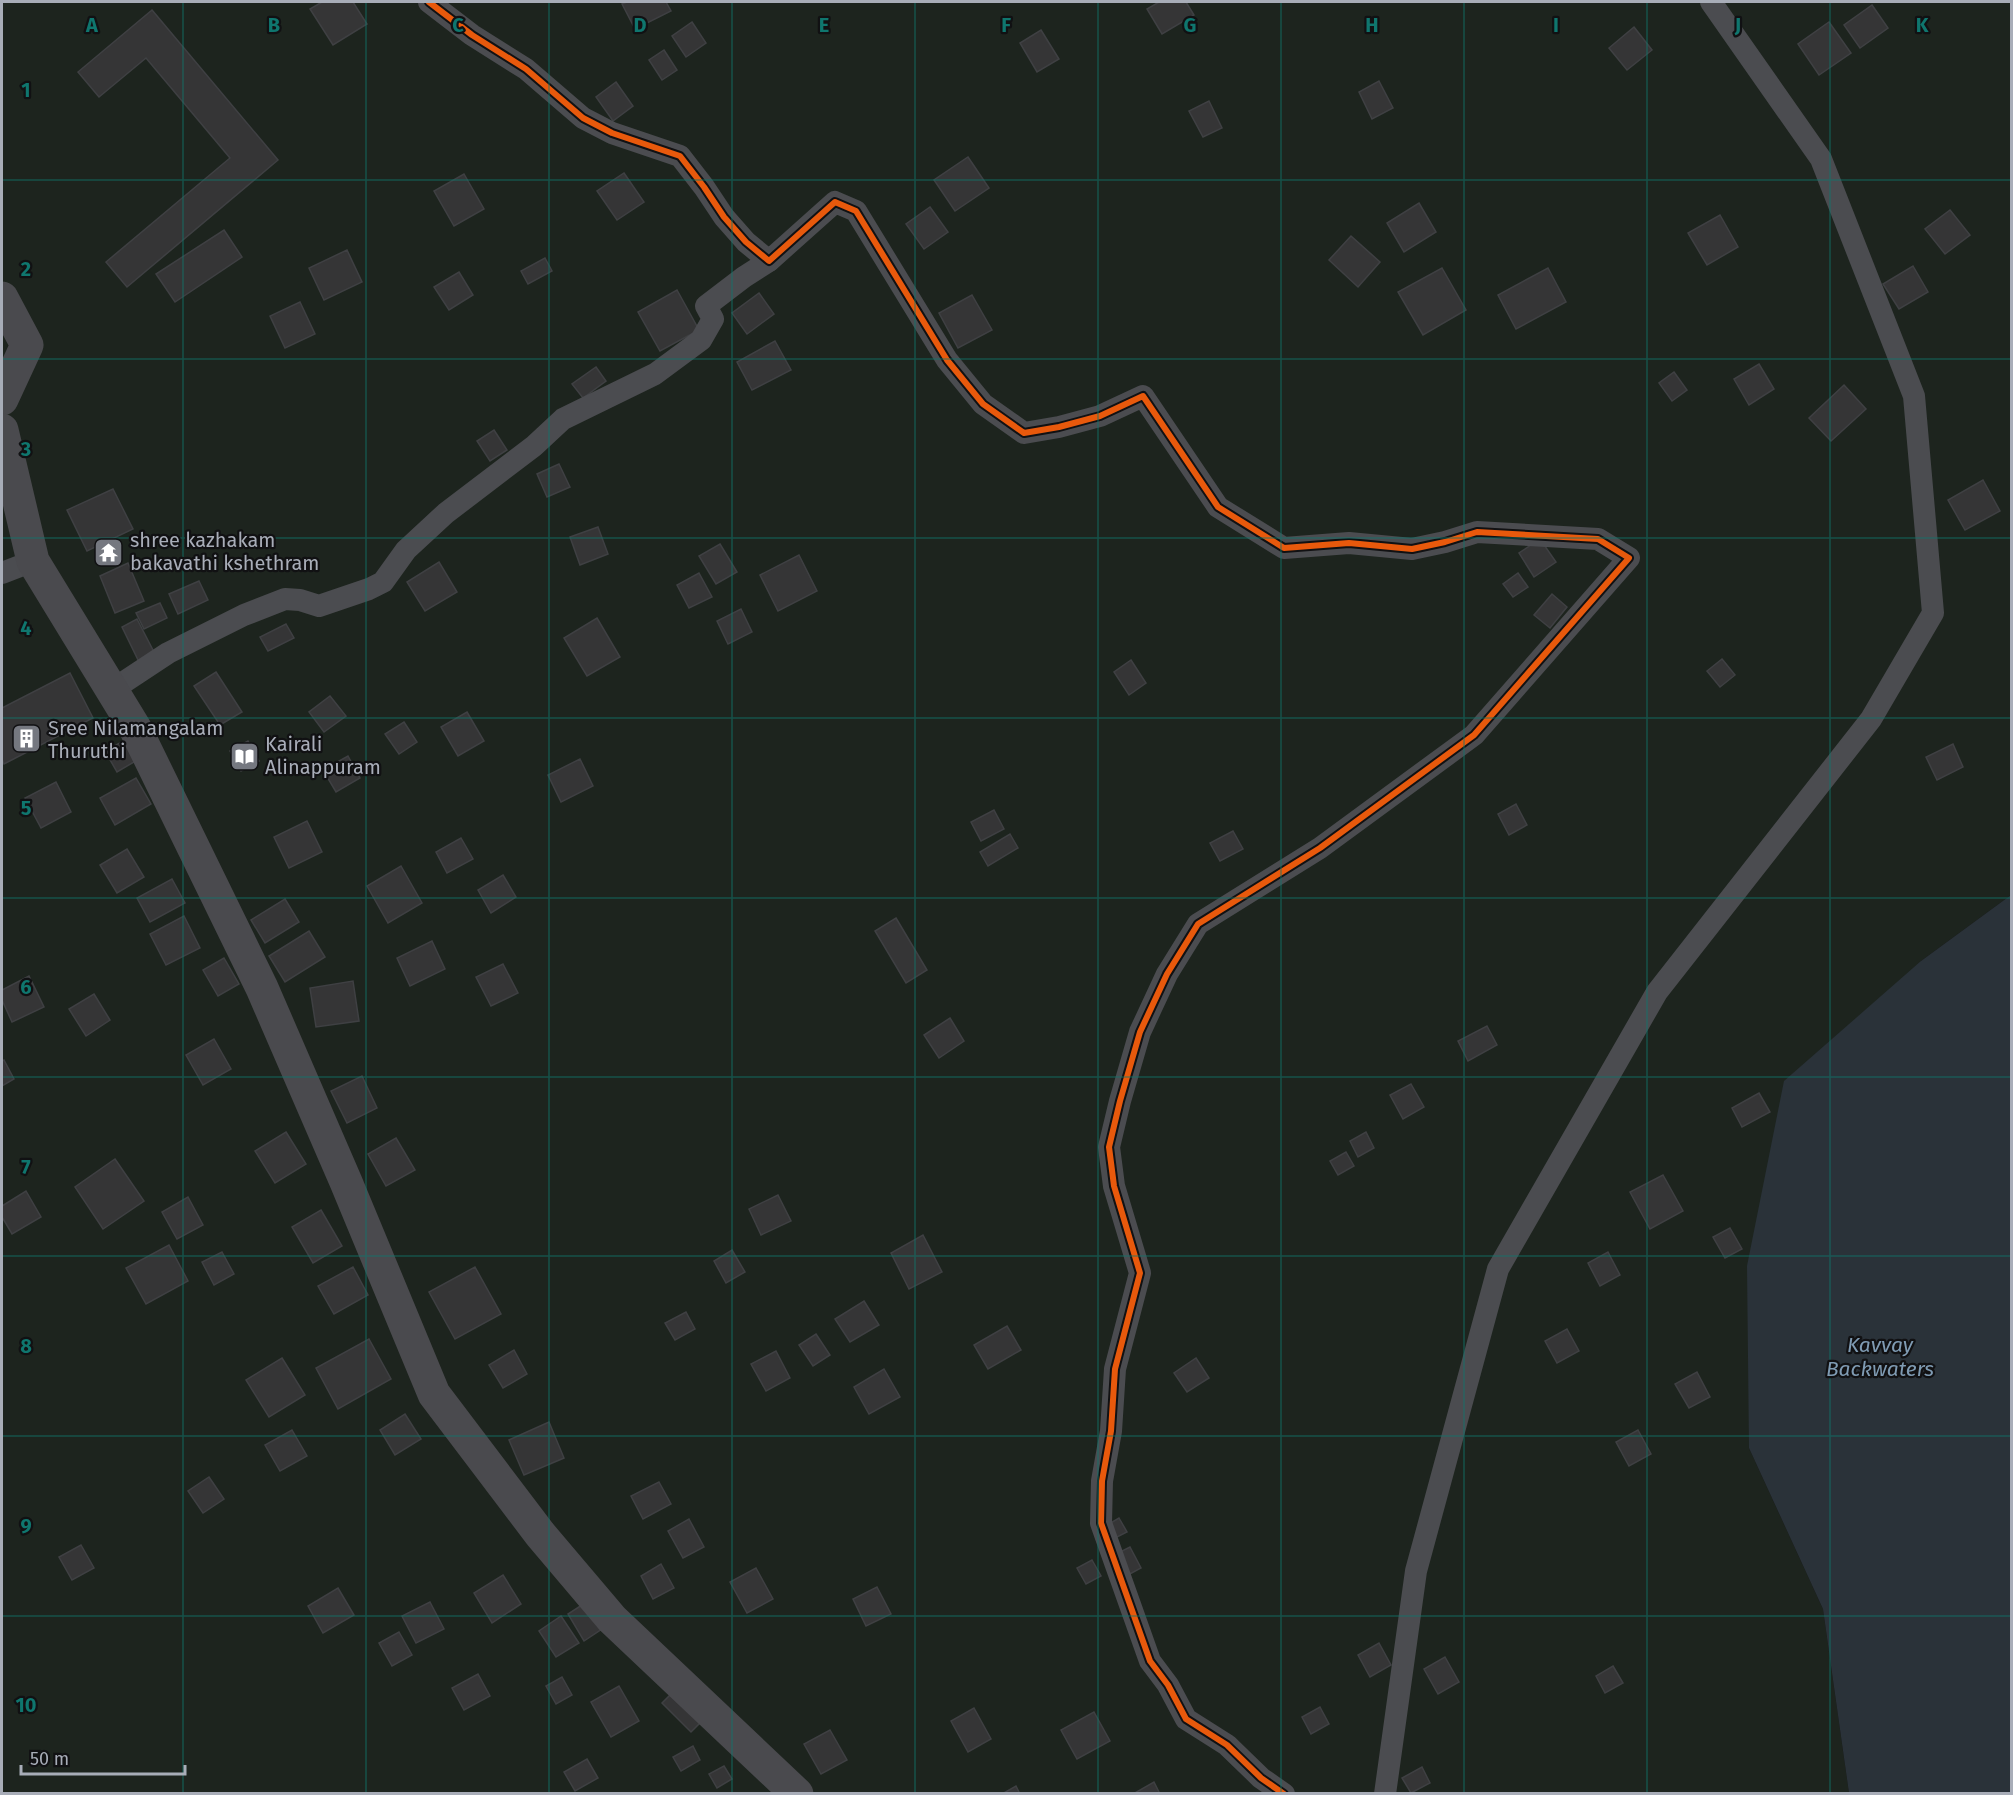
<svg xmlns="http://www.w3.org/2000/svg" width="2013" height="1795" font-family="'Fira Sans',sans-serif">
	<style>
		.green { fill: #1d241e }
		.water { fill: #2a3239 }
		.building { fill: #353536; stroke: #3f4043; stroke-width: 1.5 }
		.lines { fill: none; stroke-linecap: round; stroke-linejoin: round }
		.street { stroke: #4b4c50; stroke-width: 22 }
		.secondary { stroke: #4a4a4e; stroke-width: 33 }
		.cycleway-casing { stroke: #111113; stroke-width: 10 }
		.cycleway { stroke: #e8590c; stroke-width: 6 }
		.grid { fill: none; stroke: #0f766e; stroke-width: 1.5; stroke-opacity: 0.55 }
		.labels { text-anchor: middle; dominant-baseline: central; stroke-width: 4.5; stroke-linejoin: round; paint-order: stroke }
		.poi-label { font-size: 20px; fill: #a8adb8; stroke: #111113; text-anchor: start }
		.water-label { font-size: 21px; font-style: italic; fill: #7f9bb3; stroke: #111113 }
		.grid-label { font-size: 20px; text-anchor: middle; font-weight: bold; fill: #0f766e; stroke: #111113; stroke-width: 4.5; stroke-linejoin: round; paint-order: stroke }
	</style>
	<rect width="100%" height="100%" fill="#171717"/>
	<path class="green" d="M 2,2 L 2011,2 L 2011,895 L 1921,961 L 1749,1448 L 1823,1609 L 1849,1793 L 2,1794 Z"/>
	<path class="water" d="M 2011,895 L 2011,1793 L 1849,1793 L 1823,1609 L 1749,1448 L 1747,1266 L 1784,1081 L 1921,961 Z"/>
	<g class="building">
		<path d="M 322,2 L 353,2 L 367,24 L 333,45 L 310,9 Z"/>
		<path d="M 627,2 L 666,2 L 671,11 L 635,29 L 622,4 Z"/>
		<path d="M 1159,2 L 1186,2 L 1194,15 L 1162,34 L 1147,9 Z"/>
		<path d="M 1872,5 L 1888,28 L 1860,48 L 1844,25 Z"/>
		<path d="M 152,10 L 278,160 L 127,287 L 106,262 L 230,158 L 146,58 L 99,97 L 78,72 Z"/>
		<path d="M 692,22 L 706,43 L 686,57 L 672,36 Z"/>
		<path d="M 1829,22 L 1851,53 L 1819,75 L 1798,44 Z"/>
		<path d="M 1634,27 L 1652,50 L 1627,70 L 1609,48 Z"/>
		<path d="M 1041,30 L 1059,59 L 1037,72 L 1020,43 Z"/>
		<path d="M 664,50 L 677,70 L 662,80 L 649,60 Z"/>
		<path d="M 1379,81 L 1393,108 L 1372,119 L 1359,92 Z"/>
		<path d="M 616,82 L 633,106 L 613,121 L 596,97 Z"/>
		<path d="M 1209,101 L 1222,128 L 1203,137 L 1189,111 Z"/>
		<path d="M 968,157 L 989,188 L 955,211 L 934,180 Z"/>
		<path d="M 624,173 L 644,202 L 617,220 L 597,191 Z"/>
		<path d="M 464,174 L 484,209 L 454,226 L 434,191 Z"/>
		<path d="M 1419,203 L 1436,232 L 1404,252 L 1387,223 Z"/>
		<path d="M 930,207 L 948,232 L 924,249 L 906,224 Z"/>
		<path d="M 1950,210 L 1970,235 L 1945,254 L 1925,229 Z"/>
		<path d="M 1720,215 L 1738,247 L 1707,265 L 1688,233 Z"/>
		<path d="M 224,230 L 242,257 L 175,302 L 156,274 Z"/>
		<path d="M 1351,236 L 1380,262 L 1358,287 L 1329,260 Z"/>
		<path d="M 347,250 L 362,282 L 324,300 L 309,268 Z"/>
		<path d="M 545,258 L 552,271 L 528,284 L 521,271 Z"/>
		<path d="M 1913,266 L 1928,292 L 1899,309 L 1883,284 Z"/>
		<path d="M 1442,268 L 1466,310 L 1423,335 L 1398,292 Z"/>
		<path d="M 1548,268 L 1566,302 L 1516,329 L 1498,295 Z"/>
		<path d="M 459,272 L 473,295 L 449,310 L 434,287 Z"/>
		<path d="M 677,290 L 699,330 L 660,351 L 638,312 Z"/>
		<path d="M 759,293 L 774,314 L 747,334 L 732,313 Z"/>
		<path d="M 972,295 L 992,330 L 958,348 L 939,313 Z"/>
		<path d="M 300,302 L 315,334 L 285,348 L 270,316 Z"/>
		<path d="M 775,341 L 791,370 L 752,390 L 737,362 Z"/>
		<path d="M 1759,364 L 1774,389 L 1749,405 L 1734,379 Z"/>
		<path d="M 596,367 L 606,381 L 583,398 L 572,384 Z"/>
		<path d="M 1674,372 L 1687,390 L 1672,401 L 1659,383 Z"/>
		<path d="M 1844,385 L 1866,409 L 1831,441 L 1809,418 Z"/>
		<path d="M 494,430 L 507,450 L 490,461 L 477,441 Z"/>
		<path d="M 559,464 L 570,487 L 547,497 L 537,474 Z"/>
		<path d="M 1983,480 L 2000,511 L 1965,530 L 1948,500 Z"/>
		<path d="M 113,489 L 133,529 L 87,551 L 67,510 Z"/>
		<path d="M 598,527 L 608,554 L 580,565 L 570,537 Z"/>
		<path d="M 1540,539 L 1556,562 L 1534,577 L 1519,553 Z"/>
		<path d="M 720,544 L 737,572 L 716,584 L 699,556 Z"/>
		<path d="M 799,555 L 817,591 L 778,611 L 760,575 Z"/>
		<path d="M 439,562 L 457,592 L 425,611 L 407,582 Z"/>
		<path d="M 128,563 L 144,601 L 115,613 L 100,576 Z"/>
		<path d="M 699,573 L 712,597 L 689,608 L 677,585 Z"/>
		<path d="M 1518,573 L 1528,587 L 1513,597 L 1503,584 Z"/>
		<path d="M 199,581 L 208,600 L 178,614 L 169,594 Z"/>
		<path d="M 1552,594 L 1567,607 L 1550,628 L 1534,615 Z"/>
		<path d="M 160,603 L 167,618 L 144,629 L 136,613 Z"/>
		<path d="M 741,609 L 752,632 L 728,644 L 717,621 Z"/>
		<path d="M 597,618 L 620,657 L 587,676 L 564,638 Z"/>
		<path d="M 137,619 L 156,656 L 140,664 L 122,627 Z"/>
		<path d="M 286,624 L 294,638 L 268,651 L 260,637 Z"/>
		<path d="M 1722,659 L 1735,675 L 1720,687 L 1707,671 Z"/>
		<path d="M 1131,660 L 1146,683 L 1129,695 L 1114,672 Z"/>
		<path d="M 216,672 L 242,712 L 220,725 L 194,686 Z"/>
		<path d="M 70,673 L 93,718 L 4,764 L 2,759 L 2,708 Z"/>
		<path d="M 330,696 L 346,716 L 324,732 L 309,712 Z"/>
		<path d="M 467,712 L 484,741 L 458,756 L 441,727 Z"/>
		<path d="M 404,722 L 417,742 L 399,754 L 385,734 Z"/>
		<path d="M 127,739 L 139,759 L 117,772 L 105,751 Z"/>
		<path d="M 248,741 L 259,761 L 241,771 L 230,751 Z"/>
		<path d="M 1953,744 L 1963,767 L 1937,780 L 1926,757 Z"/>
		<path d="M 348,756 L 360,778 L 336,792 L 323,770 Z"/>
		<path d="M 580,759 L 593,786 L 561,802 L 548,775 Z"/>
		<path d="M 136,778 L 151,804 L 115,825 L 100,798 Z"/>
		<path d="M 56,782 L 71,812 L 41,828 L 25,798 Z"/>
		<path d="M 1516,804 L 1527,825 L 1509,835 L 1498,814 Z"/>
		<path d="M 994,810 L 1004,829 L 981,841 L 971,822 Z"/>
		<path d="M 307,821 L 322,852 L 289,868 L 274,837 Z"/>
		<path d="M 1233,831 L 1243,849 L 1220,861 L 1210,843 Z"/>
		<path d="M 1010,834 L 1018,848 L 988,866 L 980,852 Z"/>
		<path d="M 461,838 L 473,859 L 447,873 L 436,852 Z"/>
		<path d="M 127,849 L 144,877 L 117,893 L 100,865 Z"/>
		<path d="M 401,866 L 422,903 L 388,923 L 367,886 Z"/>
		<path d="M 503,875 L 516,897 L 491,913 L 478,890 Z"/>
		<path d="M 172,879 L 185,903 L 150,922 L 137,898 Z"/>
		<path d="M 285,899 L 299,922 L 265,943 L 251,920 Z"/>
		<path d="M 184,916 L 200,948 L 166,965 L 150,934 Z"/>
		<path d="M 896,918 L 927,970 L 906,983 L 875,931 Z"/>
		<path d="M 309,931 L 325,957 L 285,982 L 269,956 Z"/>
		<path d="M 432,941 L 445,969 L 410,986 L 397,958 Z"/>
		<path d="M 224,958 L 239,984 L 218,996 L 203,970 Z"/>
		<path d="M 503,964 L 518,993 L 491,1006 L 476,977 Z"/>
		<path d="M 29,976 L 44,1007 L 12,1022 L 2,1000 L 2,990 Z"/>
		<path d="M 353,981 L 359,1021 L 316,1027 L 310,988 Z"/>
		<path d="M 94,994 L 110,1020 L 86,1036 L 69,1009 Z"/>
		<path d="M 950,1018 L 964,1041 L 939,1058 L 924,1035 Z"/>
		<path d="M 1487,1026 L 1497,1045 L 1468,1061 L 1458,1041 Z"/>
		<path d="M 214,1039 L 231,1069 L 203,1085 L 186,1055 Z"/>
		<path d="M 4,1060 L 14,1079 L 2,1086 L 2,1061 Z"/>
		<path d="M 362,1076 L 377,1108 L 347,1123 L 331,1091 Z"/>
		<path d="M 1411,1084 L 1424,1107 L 1403,1119 L 1390,1095 Z"/>
		<path d="M 1759,1093 L 1770,1112 L 1742,1127 L 1732,1108 Z"/>
		<path d="M 286,1132 L 306,1164 L 275,1183 L 255,1151 Z"/>
		<path d="M 1366,1132 L 1374,1148 L 1358,1157 L 1350,1141 Z"/>
		<path d="M 396,1138 L 415,1170 L 386,1186 L 368,1154 Z"/>
		<path d="M 1346,1152 L 1354,1166 L 1338,1175 L 1330,1161 Z"/>
		<path d="M 115,1159 L 144,1201 L 103,1229 L 75,1187 Z"/>
		<path d="M 1663,1175 L 1683,1211 L 1650,1229 L 1630,1192 Z"/>
		<path d="M 26,1191 L 41,1217 L 12,1234 L 2,1217 L 2,1206 Z"/>
		<path d="M 778,1195 L 791,1221 L 761,1235 L 749,1209 Z"/>
		<path d="M 188,1197 L 203,1225 L 177,1239 L 162,1212 Z"/>
		<path d="M 321,1210 L 342,1246 L 313,1263 L 292,1227 Z"/>
		<path d="M 1730,1228 L 1742,1249 L 1725,1258 L 1713,1237 Z"/>
		<path d="M 923,1235 L 942,1272 L 909,1289 L 891,1253 Z"/>
		<path d="M 169,1245 L 188,1281 L 146,1304 L 126,1268 Z"/>
		<path d="M 732,1250 L 745,1272 L 726,1283 L 714,1261 Z"/>
		<path d="M 222,1252 L 234,1274 L 214,1285 L 202,1262 Z"/>
		<path d="M 1608,1252 L 1620,1275 L 1600,1286 L 1588,1263 Z"/>
		<path d="M 353,1267 L 368,1295 L 334,1314 L 318,1286 Z"/>
		<path d="M 475,1267 L 501,1314 L 455,1339 L 429,1292 Z"/>
		<path d="M 864,1301 L 879,1325 L 850,1342 L 835,1319 Z"/>
		<path d="M 686,1312 L 695,1329 L 675,1340 L 665,1323 Z"/>
		<path d="M 1007,1326 L 1021,1350 L 988,1369 L 974,1345 Z"/>
		<path d="M 1567,1329 L 1579,1351 L 1557,1363 L 1545,1341 Z"/>
		<path d="M 816,1334 L 830,1355 L 813,1366 L 799,1345 Z"/>
		<path d="M 369,1339 L 391,1379 L 338,1409 L 316,1368 Z"/>
		<path d="M 514,1350 L 527,1374 L 503,1388 L 489,1365 Z"/>
		<path d="M 776,1351 L 790,1378 L 766,1391 L 751,1364 Z"/>
		<path d="M 282,1358 L 305,1395 L 269,1417 L 246,1380 Z"/>
		<path d="M 1196,1358 L 1209,1378 L 1187,1392 L 1174,1373 Z"/>
		<path d="M 884,1369 L 900,1397 L 869,1414 L 854,1387 Z"/>
		<path d="M 1697,1372 L 1710,1397 L 1689,1408 L 1675,1384 Z"/>
		<path d="M 405,1414 L 421,1439 L 395,1455 L 380,1430 Z"/>
		<path d="M 549,1422 L 564,1458 L 524,1475 L 509,1440 Z"/>
		<path d="M 292,1430 L 307,1456 L 280,1471 L 265,1445 Z"/>
		<path d="M 1638,1430 L 1651,1454 L 1629,1466 L 1616,1442 Z"/>
		<path d="M 209,1477 L 224,1499 L 203,1513 L 188,1491 Z"/>
		<path d="M 659,1482 L 671,1504 L 643,1519 L 631,1496 Z"/>
		<path d="M 1119,1518 L 1127,1532 L 1115,1538 L 1107,1525 Z"/>
		<path d="M 689,1519 L 704,1547 L 683,1558 L 668,1531 Z"/>
		<path d="M 81,1545 L 94,1568 L 72,1580 L 59,1557 Z"/>
		<path d="M 1130,1547 L 1141,1568 L 1128,1575 L 1116,1554 Z"/>
		<path d="M 1092,1560 L 1101,1576 L 1086,1584 L 1077,1568 Z"/>
		<path d="M 661,1564 L 674,1588 L 653,1599 L 641,1576 Z"/>
		<path d="M 756,1568 L 773,1599 L 747,1613 L 730,1582 Z"/>
		<path d="M 503,1575 L 521,1604 L 492,1623 L 474,1593 Z"/>
		<path d="M 877,1587 L 891,1614 L 866,1626 L 853,1599 Z"/>
		<path d="M 338,1588 L 354,1615 L 323,1633 L 308,1606 Z"/>
		<path d="M 588,1601 L 605,1627 L 584,1641 L 568,1614 Z"/>
		<path d="M 430,1602 L 444,1629 L 416,1643 L 402,1616 Z"/>
		<path d="M 561,1616 L 579,1643 L 556,1657 L 539,1631 Z"/>
		<path d="M 399,1632 L 412,1655 L 392,1666 L 379,1643 Z"/>
		<path d="M 1379,1643 L 1391,1665 L 1370,1677 L 1358,1655 Z"/>
		<path d="M 1445,1657 L 1459,1682 L 1438,1694 L 1424,1669 Z"/>
		<path d="M 1613,1666 L 1623,1683 L 1605,1693 L 1596,1676 Z"/>
		<path d="M 478,1674 L 490,1696 L 464,1710 L 452,1688 Z"/>
		<path d="M 562,1677 L 572,1695 L 556,1704 L 546,1686 Z"/>
		<path d="M 619,1686 L 639,1721 L 611,1737 L 591,1702 Z"/>
		<path d="M 677,1688 L 706,1717 L 691,1732 L 662,1703 Z"/>
		<path d="M 1320,1707 L 1329,1724 L 1311,1734 L 1302,1717 Z"/>
		<path d="M 974,1708 L 991,1739 L 968,1752 L 951,1721 Z"/>
		<path d="M 1094,1712 L 1110,1741 L 1077,1759 L 1061,1730 Z"/>
		<path d="M 830,1730 L 847,1760 L 821,1774 L 804,1744 Z"/>
		<path d="M 693,1746 L 700,1760 L 681,1771 L 673,1757 Z"/>
		<path d="M 587,1759 L 598,1778 L 575,1791 L 564,1772 Z"/>
		<path d="M 724,1766 L 732,1779 L 717,1788 L 709,1774 Z"/>
		<path d="M 1422,1767 L 1430,1783 L 1411,1793 L 1402,1778 Z"/>
		<path d="M 1154,1782 L 1160,1794 L 1133,1794 Z"/>
		<path d="M 1016,1786 L 1020,1794 L 1002,1794 Z"/>
	</g>
	<g class="lines">
		<g class="street">
			<path d="M 429,2 L 472,35 L 526,69 L 583,118 L 612,133 L 680,156 L 704,187 L 724,217 L 746,242 L 769,261 L 835,202 L 856,211 L 947,360 L 983,404 L 1024,433 L 1059,427 L 1100,416 L 1143,396 L 1218,507 L 1284,548 L 1349,543 L 1412,549 L 1445,542 L 1477,532 L 1598,539 L 1629,558 L 1474,735 L 1320,848 L 1198,924 L 1167,974 L 1140,1032 L 1120,1101 L 1109,1147 L 1114,1186 L 1140,1273 L 1115,1369 L 1111,1431 L 1102,1481 L 1101,1523 L 1150,1661 L 1168,1685 L 1186,1719 L 1227,1745 L 1261,1778 L 1284,1794"/>
			<path d="M 2,573 L 33,561"/>
			<path d="M 112,690 L 168,653 L 244,615 L 285,599 L 300,600 L 319,606 L 369,589 L 383,582 L 406,550 L 446,513 L 534,446 L 563,419 L 655,374 L 701,340 L 713,319 L 706,306 L 744,277 L 769,261"/>
			<path d="M 1385,1794 L 1416,1571 L 1498,1269 L 1657,992 L 1871,719 L 1933,613 L 1914,396 L 1821,159 L 1711,2"/>
		</g>
		<g class="secondary">
			<path d="M 2,298 L 27,345 L 2,399"/>
			<path d="M 2,430 L 33,561 L 135,728 L 262,988 L 346,1182 L 434,1394 L 540,1534 L 612,1619 L 797,1794"/>
		</g>
		<defs>
			<path id="cycleway" d="M 429,2 L 472,35 L 526,69 L 583,118 L 612,133 L 680,156 L 704,187 L 724,217 L 746,242 L 769,261 L 835,202 L 856,211 L 947,360 L 983,404 L 1024,433 L 1059,427 L 1100,416 L 1143,396 L 1218,507 L 1284,548 L 1349,543 L 1412,549 L 1445,542 L 1477,532 L 1598,539 L 1629,558 L 1474,735 L 1320,848 L 1198,924 L 1167,974 L 1140,1032 L 1120,1101 L 1109,1147 L 1114,1186 L 1140,1273 L 1115,1369 L 1111,1431 L 1102,1481 L 1101,1523 L 1150,1661 L 1168,1685 L 1186,1719 L 1227,1745 L 1261,1778 L 1284,1794"/>
		</defs>
		<use href="#cycleway" class="cycleway-casing"/>
		<use href="#cycleway" class="cycleway"/>
	</g>
	<path class="grid" d="M 183,2 L 183,1794M 366,2 L 366,1794M 549,2 L 549,1794M 732,2 L 732,1794M 915,2 L 915,1794M 1098,2 L 1098,1794M 1281,2 L 1281,1794M 1464,2 L 1464,1794M 1647,2 L 1647,1794M 1830,2 L 1830,1794M 2,180 L 2012,180M 2,359 L 2012,359M 2,538 L 2012,538M 2,718 L 2012,718M 2,898 L 2012,898M 2,1077 L 2012,1077M 2,1256 L 2012,1256M 2,1436 L 2012,1436M 2,1616 L 2012,1616"/>
	<defs>
		<symbol id="temple-square" viewBox="-11 -11 22 22"><rect x="-9" y="-9" width="18" height="18" rx="4" fill="#757880" stroke="#111113"/><path d="M0-6L5-2H3V0L6.5 2.5H4V6H1.5V3h-3V6H-4V2.5H-6.5L-3 0V-2H-5Z" fill="#fff"/></symbol>
		<symbol id="building-square" viewBox="-11 -11 22 22"><rect x="-9" y="-9" width="18" height="18" rx="4" fill="#757880" stroke="#111113"/><path d="M-4-6H4V6H1V3H-1V6H-4ZM-2.5-4.3h1.7v1.8h-1.7ZM.8-4.3h1.7v1.8H.8ZM-2.5-1h1.7V.8h-1.7ZM.8-1h1.7V.8H.8Z" fill="#fff"/></symbol>
		<symbol id="library-square" viewBox="-11 -11 22 22"><rect x="-9" y="-9" width="18" height="18" rx="4" fill="#757880" stroke="#111113"/><path d="M-6-4Q-3-5.5-.7-3.5V5Q-3 3-6 4ZM6-4Q3-5.5 .7-3.5V5Q3 3 6 4Z" fill="#fff"/></symbol>
	</defs>
	<g fill-rule="evenodd">
		<use href="#temple-square" x="92" y="536" width="33" height="33"/>
		<use href="#building-square" x="10" y="722" width="33" height="33"/>
		<use href="#library-square" x="228" y="740" width="33" height="33"/>
	</g>
	<g class="labels">
		<g class="poi-label">
			<text x="130" y="540">shree kazhakam<tspan x="130" dy="23">bakavathi kshethram</tspan></text>
			<text x="48" y="728">Sree Nilamangalam<tspan x="48" dy="23">Thuruthi</tspan></text>
			<text x="265" y="744">Kairali<tspan x="265" dy="23">Alinappuram</tspan></text>
		</g>
		<g class="water-label">
			<text x="1880" y="1345">Kavvay<tspan x="1880" dy="24">Backwaters</tspan></text>
		</g>
	</g>
	<g class="grid-label">
		<text x="92" y="32">A</text>
		<text x="274" y="32">B</text>
		<text x="458" y="32">C</text>
		<text x="640" y="32">D</text>
		<text x="824" y="32">E</text>
		<text x="1006" y="32">F</text>
		<text x="1190" y="32">G</text>
		<text x="1372" y="32">H</text>
		<text x="1556" y="32">I</text>
		<text x="1738" y="32">J</text>
		<text x="1922" y="32">K</text>
		<text x="26" y="97">1</text>
		<text x="26" y="276">2</text>
		<text x="26" y="456">3</text>
		<text x="26" y="635">4</text>
		<text x="26" y="815">5</text>
		<text x="26" y="994">6</text>
		<text x="26" y="1174">7</text>
		<text x="26" y="1353">8</text>
		<text x="26" y="1533">9</text>
		<text x="26" y="1712">10</text>
	</g>
	<rect width="2013" height="1795" fill="none" stroke="#a8adb8" stroke-width="6"/>
	<path d="M21 1765v9h164v-9" fill="none" stroke="#a8adb8" stroke-width="3"/>
	<text x="30" y="1765" font-size="18" fill="#a8adb8" stroke="#111113" stroke-width="4.5" paint-order="stroke">50 m</text>
</svg>
